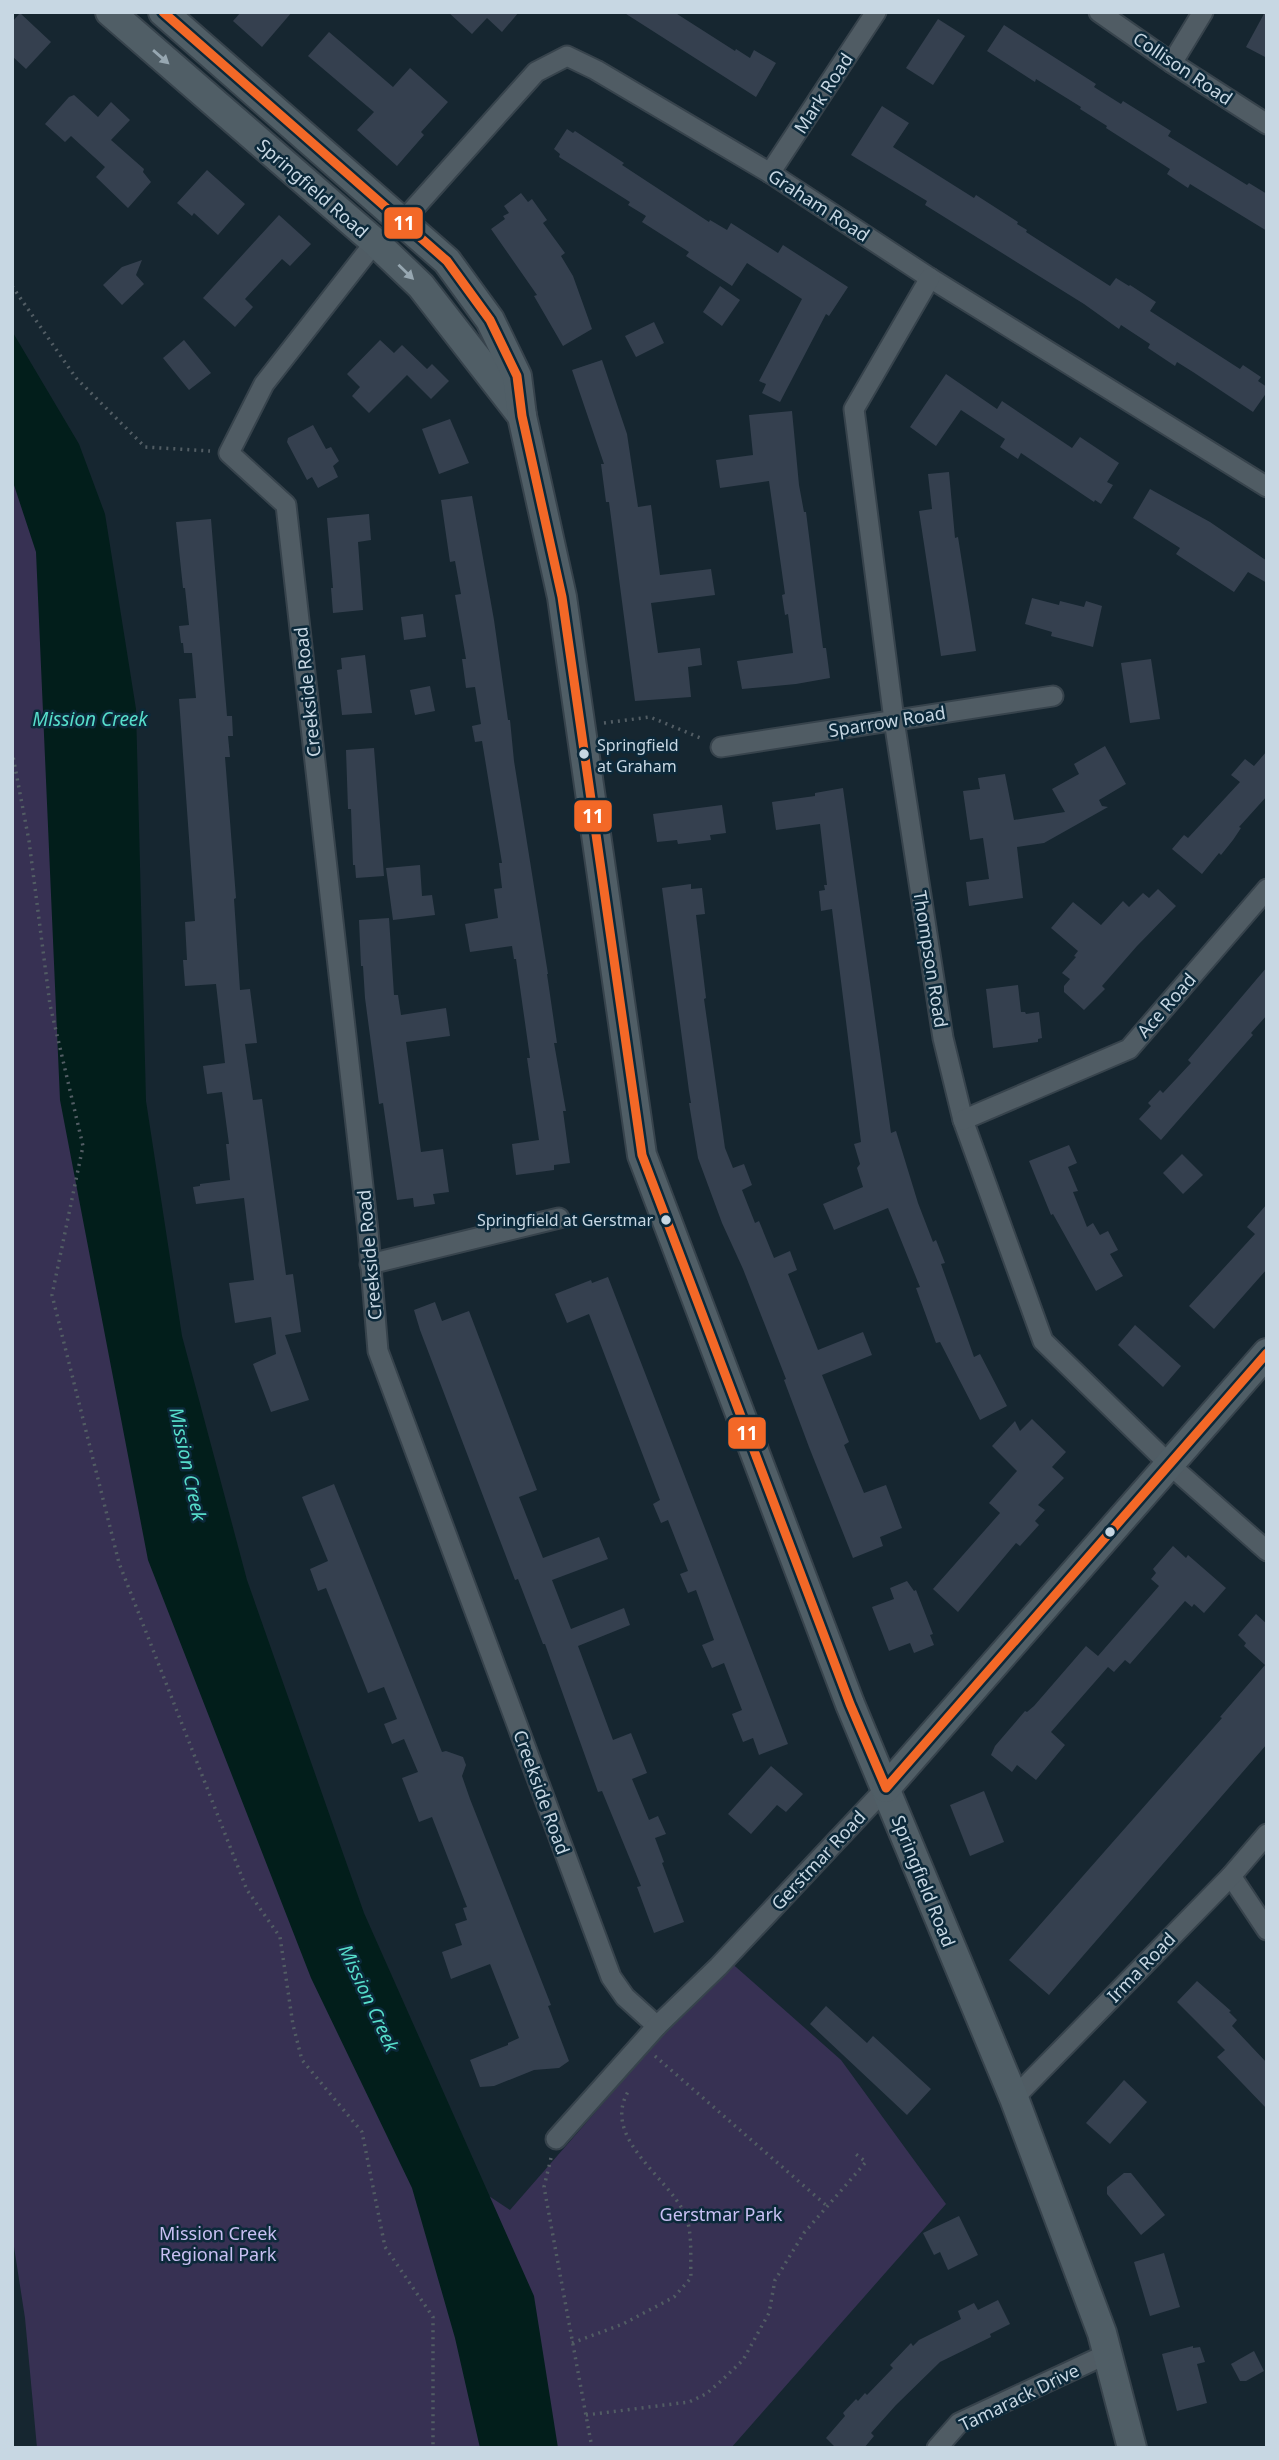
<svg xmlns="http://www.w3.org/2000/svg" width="1279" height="2460" font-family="'Noto Sans',sans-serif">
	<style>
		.green { fill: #373153 }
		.water { fill: #021e1b }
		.building { fill: #35404f }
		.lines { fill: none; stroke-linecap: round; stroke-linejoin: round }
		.street-casing { stroke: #37434c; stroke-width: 23 }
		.secondary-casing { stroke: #37434c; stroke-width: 32 }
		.path { stroke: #525d64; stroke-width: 3.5; stroke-dasharray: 2 5; stroke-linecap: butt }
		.street { stroke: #505c64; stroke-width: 19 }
		.secondary { stroke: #505e66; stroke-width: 28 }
		.bus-1-casing { stroke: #0c293a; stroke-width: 14 }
		.bus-1 { stroke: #f36827; stroke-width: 9 }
		.oneway { fill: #97a7b1 }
		.bus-dot { fill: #c7d7e3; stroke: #0c293a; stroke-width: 2.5 }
		.labels { text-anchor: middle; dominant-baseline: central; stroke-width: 5; stroke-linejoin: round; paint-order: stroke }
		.bus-label { font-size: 16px; fill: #c7d7e3; stroke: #0c293a; text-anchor: start }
		.street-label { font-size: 18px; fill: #c7d7e3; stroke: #0c293a }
		.park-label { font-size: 18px; fill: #c9c0f3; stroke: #0c293a }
		.water-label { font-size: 19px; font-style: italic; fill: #56ddca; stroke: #0c293a }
		.line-badge { stroke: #0c293a; stroke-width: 2.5 }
		.badge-label { font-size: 19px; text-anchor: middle; font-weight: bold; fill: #fff }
	</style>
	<rect width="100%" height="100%" fill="#162630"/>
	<path class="green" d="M 12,446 L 48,538 L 72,1055 L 406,2141 L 510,2210 L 728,1960 L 841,2060 L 946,2204 L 731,2448 L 37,2448 L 25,2318 L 12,2234 Z"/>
	<path class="water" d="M 12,331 L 79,444 L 105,514 L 136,709 L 146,1101 L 182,1336 L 247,1580 L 364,1913 L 534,2296 L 558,2448 L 480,2448 L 455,2338 L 412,2188 L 311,1978 L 148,1560 L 60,1100 L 36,552 L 12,479 Z"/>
	<g class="building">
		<path d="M 241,12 L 292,12 L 262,47 L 233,21 Z"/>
		<path d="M 448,12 L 519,12 L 502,32 L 487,18 L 472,34 Z"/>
		<path d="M 623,12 L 674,12 L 735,51 L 736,49 L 750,58 L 754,50 L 776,63 L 756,97 Z"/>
		<path d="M 1265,12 L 1267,12 L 1267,58 L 1246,47 Z"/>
		<path d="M 20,13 L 51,42 L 26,69 L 12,56 L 12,22 Z"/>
		<path d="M 938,19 L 965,36 L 933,85 L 906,68 Z"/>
		<path d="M 1004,25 L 1096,84 L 1094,87 L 1121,104 L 1123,101 L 1171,131 L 1168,136 L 1247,185 L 1249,183 L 1267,194 L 1267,231 L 1190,184 L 1188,188 L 1167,174 L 1170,169 L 1106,128 L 1107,126 L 1080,109 L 1081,107 L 1036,79 L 1035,82 L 987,51 Z"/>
		<path d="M 329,32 L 393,87 L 410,68 L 448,102 L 421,132 L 424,135 L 397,166 L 357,130 L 374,112 L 308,56 Z"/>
		<path d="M 74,95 L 98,117 L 111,102 L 130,120 L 111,140 L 144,169 L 143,172 L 151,182 L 128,208 L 96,177 L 105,167 L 71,136 L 65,142 L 45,124 L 69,97 Z"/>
		<path d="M 882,106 L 909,123 L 893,147 L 974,198 L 976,195 L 1018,222 L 1017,224 L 1027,230 L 1026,232 L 1110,286 L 1116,278 L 1129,286 L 1130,285 L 1156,302 L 1150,311 L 1240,369 L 1243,365 L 1261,377 L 1258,381 L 1267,387 L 1267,392 L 1253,412 L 1193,372 L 1177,362 L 1175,366 L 1148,348 L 1150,344 L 1121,325 L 1119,329 L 1084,304 L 925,205 L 927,201 L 851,155 Z"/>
		<path d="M 567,129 L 573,133 L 575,131 L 624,163 L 622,165 L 709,222 L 710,220 L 727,230 L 731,223 L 778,253 L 783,245 L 848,287 L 829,316 L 826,314 L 780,402 L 762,393 L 766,384 L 759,381 L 802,299 L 747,263 L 732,286 L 686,256 L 689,252 L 642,222 L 646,216 L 628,205 L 630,202 L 559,157 L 560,154 L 554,149 Z"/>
		<path d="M 207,170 L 245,204 L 218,235 L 194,213 L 192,216 L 177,203 Z"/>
		<path d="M 521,193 L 528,202 L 532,199 L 547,220 L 543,223 L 565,253 L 561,256 L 573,276 L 592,329 L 563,346 L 534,296 L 537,295 L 491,229 L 505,219 L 503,216 L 509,213 L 504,206 Z"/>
		<path d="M 279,215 L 311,244 L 290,266 L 282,259 L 245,299 L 253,307 L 235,327 L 203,298 Z"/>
		<path d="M 142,260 L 136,275 L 144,284 L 122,305 L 103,285 L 122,267 Z"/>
		<path d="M 720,286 L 740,300 L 722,326 L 703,312 Z"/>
		<path d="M 654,322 L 664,343 L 636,357 L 625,336 Z"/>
		<path d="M 184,340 L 211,373 L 189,390 L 163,358 Z"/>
		<path d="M 380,340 L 394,353 L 402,345 L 427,369 L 432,364 L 449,381 L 431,399 L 407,375 L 369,413 L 352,396 L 360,387 L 347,374 Z"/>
		<path d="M 602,360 L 627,434 L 638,507 L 651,505 L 660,575 L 711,569 L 715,595 L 651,603 L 658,653 L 700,648 L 702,665 L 688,667 L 691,697 L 635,701 L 609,502 L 606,502 L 601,464 L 604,464 L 572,370 Z"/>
		<path d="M 946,374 L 997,409 L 1002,401 L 1072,448 L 1080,437 L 1119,463 L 1107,482 L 1113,485 L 1101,504 L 1095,500 L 1094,502 L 1021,453 L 1018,459 L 1000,447 L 1005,439 L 961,410 L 936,446 L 910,427 Z"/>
		<path d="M 792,411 L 799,485 L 804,512 L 806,512 L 823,648 L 826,648 L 830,678 L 796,684 L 742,689 L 737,661 L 793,653 L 788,614 L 785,615 L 782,595 L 785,594 L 769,481 L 720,488 L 716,460 L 753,455 L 749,415 Z"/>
		<path d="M 450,419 L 469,463 L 439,474 L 422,429 Z"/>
		<path d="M 313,425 L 326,449 L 331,447 L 339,461 L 333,466 L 338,477 L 318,488 L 312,477 L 307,480 L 287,442 L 288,438 Z"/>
		<path d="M 949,472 L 955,538 L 958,537 L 976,651 L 941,656 L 919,511 L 932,509 L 928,474 Z"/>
		<path d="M 1150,489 L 1210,522 L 1267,561 L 1267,583 L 1248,572 L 1234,592 L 1176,554 L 1180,548 L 1133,518 Z"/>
		<path d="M 472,496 L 494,620 L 508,720 L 510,720 L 514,761 L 548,974 L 547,974 L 557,1043 L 554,1043 L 566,1111 L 563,1111 L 570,1163 L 554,1165 L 554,1170 L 516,1175 L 512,1144 L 539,1140 L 527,1058 L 530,1058 L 516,959 L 514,959 L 512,946 L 470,952 L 465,924 L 498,918 L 494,889 L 502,888 L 499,863 L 502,863 L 482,741 L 475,742 L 472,726 L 481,724 L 475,687 L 466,688 L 462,659 L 466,659 L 455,595 L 461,594 L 455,561 L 450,562 L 441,500 Z"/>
		<path d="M 369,514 L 371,540 L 358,542 L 363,610 L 333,613 L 331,588 L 333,588 L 327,518 Z"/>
		<path d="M 211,519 L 227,716 L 232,716 L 233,736 L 228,736 L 230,757 L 225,757 L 236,898 L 234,899 L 240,990 L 250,989 L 257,1043 L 245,1044 L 253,1100 L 262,1099 L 286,1275 L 293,1274 L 301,1332 L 285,1335 L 309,1400 L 271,1412 L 253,1364 L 276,1354 L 271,1317 L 235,1323 L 229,1283 L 254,1280 L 244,1198 L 196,1204 L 193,1187 L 200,1186 L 200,1184 L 230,1180 L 226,1144 L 229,1144 L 222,1092 L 207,1094 L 203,1066 L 225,1063 L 216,984 L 185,986 L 183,960 L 187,960 L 185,922 L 195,921 L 179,699 L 196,698 L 192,653 L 184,653 L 183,643 L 181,643 L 179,626 L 189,625 L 185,588 L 183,588 L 176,522 Z"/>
		<path d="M 1032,598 L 1059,605 L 1060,601 L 1084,607 L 1086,601 L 1102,606 L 1093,647 L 1051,636 L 1052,632 L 1025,624 Z"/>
		<path d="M 423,614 L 426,637 L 404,640 L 401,617 Z"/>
		<path d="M 365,655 L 372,713 L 342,715 L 337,670 L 342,669 L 341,658 Z"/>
		<path d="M 1151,659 L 1160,719 L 1130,723 L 1121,663 Z"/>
		<path d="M 430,686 L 435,711 L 415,715 L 410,690 Z"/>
		<path d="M 1105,746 L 1126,784 L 1099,800 L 1102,806 L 1108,807 L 1044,843 L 1017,847 L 1023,898 L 969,906 L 966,882 L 989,879 L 983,838 L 970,840 L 963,791 L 980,789 L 978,778 L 1005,774 L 1014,820 L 1065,812 L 1052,789 L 1079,774 L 1074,764 Z"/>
		<path d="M 374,748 L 384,876 L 356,878 L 355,865 L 353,865 L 351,809 L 348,809 L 346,750 Z"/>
		<path d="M 1267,751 L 1267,796 L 1239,827 L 1241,828 L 1233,840 L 1221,855 L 1219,853 L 1202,874 L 1172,849 L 1184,835 L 1188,838 L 1240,782 L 1231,775 L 1245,759 L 1254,766 Z"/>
		<path d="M 843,788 L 891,1133 L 896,1131 L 918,1203 L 933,1242 L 936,1240 L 945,1263 L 941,1264 L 974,1357 L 980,1354 L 1007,1406 L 980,1420 L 940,1342 L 936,1343 L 916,1288 L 920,1287 L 888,1208 L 834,1230 L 823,1204 L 863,1187 L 857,1168 L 860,1164 L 854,1144 L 861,1142 L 832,909 L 821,911 L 819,891 L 825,890 L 824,885 L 827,885 L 820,824 L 776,830 L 772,802 L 815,796 L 815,793 Z"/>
		<path d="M 722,805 L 726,833 L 710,835 L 711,840 L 678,844 L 677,840 L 657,842 L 653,814 Z"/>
		<path d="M 420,865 L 422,896 L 432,895 L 435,915 L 393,920 L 386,868 Z"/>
		<path d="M 691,884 L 691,889 L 702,888 L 705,914 L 696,915 L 706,998 L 704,999 L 725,1148 L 733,1168 L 744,1164 L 752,1185 L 742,1190 L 755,1223 L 759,1221 L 774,1258 L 790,1251 L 797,1270 L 788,1274 L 818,1350 L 863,1332 L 872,1355 L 822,1375 L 849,1442 L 844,1445 L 864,1493 L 886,1485 L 902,1528 L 880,1537 L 883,1546 L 853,1558 L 809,1447 L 784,1380 L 786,1379 L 743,1269 L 722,1223 L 698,1158 L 689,1103 L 691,1103 L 689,1091 L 662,888 Z"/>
		<path d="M 1158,889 L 1176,906 L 1137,946 L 1102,986 L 1105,989 L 1084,1010 L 1064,992 L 1064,986 L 1070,979 L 1062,973 L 1076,957 L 1074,956 L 1078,951 L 1051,928 L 1073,902 L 1101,925 L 1123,901 L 1129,907 L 1143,893 L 1149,898 Z"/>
		<path d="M 389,918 L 394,995 L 398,995 L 401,1015 L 446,1008 L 450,1036 L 406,1042 L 421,1152 L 443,1149 L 449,1192 L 433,1194 L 435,1204 L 414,1207 L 413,1198 L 397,1200 L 383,1103 L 379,1104 L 365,998 L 363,966 L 361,966 L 359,920 Z"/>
		<path d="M 1267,967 L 1267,1015 L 1251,1033 L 1253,1035 L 1161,1140 L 1139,1119 L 1151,1106 L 1148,1103 L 1160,1090 L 1163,1093 L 1191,1063 L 1188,1060 Z"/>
		<path d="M 1018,985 L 1021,1012 L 1025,1012 L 1026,1014 L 1039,1012 L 1042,1038 L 1038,1039 L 1038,1042 L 993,1048 L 986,989 Z"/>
		<path d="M 1069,1145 L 1077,1163 L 1068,1167 L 1078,1191 L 1073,1192 L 1087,1227 L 1093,1223 L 1100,1235 L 1108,1231 L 1118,1250 L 1110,1254 L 1123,1276 L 1096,1291 L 1053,1214 L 1051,1215 L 1029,1161 Z"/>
		<path d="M 1182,1154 L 1203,1175 L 1183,1194 L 1163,1173 Z"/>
		<path d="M 1267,1204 L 1267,1269 L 1214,1329 L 1189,1306 L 1255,1234 L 1247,1227 Z"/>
		<path d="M 608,1277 L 788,1744 L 759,1755 L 753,1738 L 743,1742 L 732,1714 L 742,1710 L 724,1663 L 712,1668 L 702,1645 L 714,1640 L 696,1590 L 688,1593 L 680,1574 L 688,1571 L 668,1520 L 661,1523 L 653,1504 L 660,1500 L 589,1314 L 567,1323 L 555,1294 L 591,1280 L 592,1283 Z"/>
		<path d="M 435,1302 L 442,1321 L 469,1311 L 537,1490 L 519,1497 L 543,1558 L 599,1537 L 608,1559 L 552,1580 L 571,1629 L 624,1608 L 630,1625 L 578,1646 L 613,1740 L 631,1733 L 647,1773 L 632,1779 L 649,1820 L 658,1816 L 666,1834 L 655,1838 L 664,1862 L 662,1863 L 684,1922 L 654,1933 L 637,1887 L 641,1886 L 602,1791 L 598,1792 L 545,1644 L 543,1644 L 518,1579 L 515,1580 L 420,1330 L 414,1310 Z"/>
		<path d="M 1135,1325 L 1181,1366 L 1163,1387 L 1118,1345 Z"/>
		<path d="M 1032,1419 L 1066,1452 L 1052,1467 L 1064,1478 L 1038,1505 L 1045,1510 L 1035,1521 L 1039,1525 L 1020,1546 L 1016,1543 L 958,1612 L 933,1589 L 1000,1513 L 989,1503 L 1017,1471 L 992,1446 L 1015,1421 L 1020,1431 Z"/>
		<path d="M 334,1484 L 442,1752 L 446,1751 L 463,1757 L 466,1765 L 462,1776 L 470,1799 L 551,2005 L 548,2006 L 569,2061 L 559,2068 L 534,2070 L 494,2086 L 480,2087 L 470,2060 L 508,2045 L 508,2043 L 519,2038 L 490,1964 L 451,1979 L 442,1952 L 462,1945 L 455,1924 L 467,1920 L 463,1908 L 467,1907 L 432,1817 L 419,1822 L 402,1778 L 418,1772 L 404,1739 L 392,1744 L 384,1724 L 397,1719 L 384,1687 L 368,1693 L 326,1588 L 318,1591 L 310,1569 L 328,1561 L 302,1497 Z"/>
		<path d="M 1173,1546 L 1186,1558 L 1188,1555 L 1226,1588 L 1204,1613 L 1194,1604 L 1192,1607 L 1185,1601 L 1130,1664 L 1125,1660 L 1114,1672 L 1108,1667 L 1051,1732 L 1065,1745 L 1036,1780 L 1017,1765 L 1012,1772 L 991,1755 L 995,1746 L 1025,1711 L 1027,1712 L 1034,1706 L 1086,1646 L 1098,1656 L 1159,1586 L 1151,1579 L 1156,1573 L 1153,1569 Z"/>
		<path d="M 907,1581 L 914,1591 L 916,1590 L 933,1634 L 930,1635 L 934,1645 L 914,1653 L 910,1643 L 889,1651 L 872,1607 L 894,1599 L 890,1588 Z"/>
		<path d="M 1256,1614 L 1267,1624 L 1267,1744 L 1049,1995 L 1009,1960 L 1222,1718 L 1220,1717 L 1265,1665 L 1244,1646 L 1246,1643 L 1238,1635 Z"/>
		<path d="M 771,1766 L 803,1794 L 786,1812 L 777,1805 L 751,1834 L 728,1814 Z"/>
		<path d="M 984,1791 L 1004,1842 L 970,1856 L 950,1805 Z"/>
		<path d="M 1197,1981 L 1231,2011 L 1229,2012 L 1237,2020 L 1232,2026 L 1267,2063 L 1267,2109 L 1217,2057 L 1225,2050 L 1177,2002 Z"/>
		<path d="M 826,2006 L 867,2043 L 873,2036 L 931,2089 L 907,2115 L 810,2024 Z"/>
		<path d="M 1124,2080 L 1147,2102 L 1110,2144 L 1086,2123 Z"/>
		<path d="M 1124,2173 L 1131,2173 L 1165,2215 L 1141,2235 L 1107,2194 L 1107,2187 Z"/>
		<path d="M 959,2216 L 978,2255 L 948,2270 L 940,2252 L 934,2255 L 923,2233 Z"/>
		<path d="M 1164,2253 L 1180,2307 L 1150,2316 L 1134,2262 Z"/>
		<path d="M 998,2300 L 1010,2324 L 990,2334 L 991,2337 L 940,2362 L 896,2405 L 871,2433 L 874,2436 L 864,2448 L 836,2448 L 826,2438 L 845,2416 L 843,2413 L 856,2399 L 858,2401 L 865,2393 L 867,2395 L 893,2368 L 890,2365 L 911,2343 L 913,2346 L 919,2340 L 961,2319 L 958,2311 L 974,2303 L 978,2310 Z"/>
		<path d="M 1193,2346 L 1193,2348 L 1200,2347 L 1205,2362 L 1197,2364 L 1207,2403 L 1177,2411 L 1162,2354 Z"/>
		<path d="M 1254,2351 L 1264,2371 L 1246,2381 L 1240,2381 L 1231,2364 Z"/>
	</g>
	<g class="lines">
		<defs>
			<g id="street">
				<path d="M 1099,12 L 1172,63 L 1267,124"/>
				<path d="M 1172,63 L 1203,12"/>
				<path d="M 770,173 L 876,12"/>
				<path d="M 402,222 L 536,72 L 567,56 L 596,70 L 770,173 L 930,278 L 1267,487"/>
				<path d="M 375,242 L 264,384 L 229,453 L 286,505 L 368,1231 L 378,1351 L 611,1977 L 625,1997 L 657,2026"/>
				<path d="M 930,278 L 854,409 L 894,720 L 943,1038 L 963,1120 L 1043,1341 L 1170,1465 L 1267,1551"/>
				<path d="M 721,747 L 1053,696"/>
				<path d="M 963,1120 L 1129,1049 L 1267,889"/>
				<path d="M 370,1264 L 559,1218"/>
				<path d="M 1231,1876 L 1267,1930"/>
				<path d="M 1014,2098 L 1231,1876 L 1267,1834"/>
				<path d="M 556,2139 L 657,2026 L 718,1967 L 886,1788"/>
				<path d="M 937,2448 L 959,2423 L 1107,2354"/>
			</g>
			<g id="secondary">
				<path d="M 110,12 L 375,242 L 421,286 L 522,416"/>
				<path d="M 163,12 L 447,261 L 490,320 L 517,376 L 522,416 L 562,597 L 642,1155 L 850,1704 L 1014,2098 L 1102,2333 L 1132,2448"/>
				<path d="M 886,1788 L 1267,1353"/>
			</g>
		</defs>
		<use href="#street" class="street-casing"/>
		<use href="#secondary" class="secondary-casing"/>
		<g class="path">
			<path d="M 12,286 L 76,378 L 145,447 L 210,451"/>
			<path d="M 604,723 L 650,717 L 703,739"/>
			<path d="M 12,751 L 29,841 L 50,1005 L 83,1146 L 52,1295 L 119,1563 L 247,1890 L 280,1937 L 293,2025 L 302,2060 L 362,2132 L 385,2247 L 433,2317 L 433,2448"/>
			<path d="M 655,2056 L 827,2206"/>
			<path d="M 551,2158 L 544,2187 L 592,2448"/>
			<path d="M 572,2343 L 623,2324 L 674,2297 L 691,2278 C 690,2259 693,2232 685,2214 C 666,2175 600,2137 629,2090"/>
			<path d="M 586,2415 L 689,2402 L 706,2394 L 721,2381 L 743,2360 L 769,2313 L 775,2280 L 804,2233 L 866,2162 L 853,2152"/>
		</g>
		<use href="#street" class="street"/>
		<use href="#secondary" class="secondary"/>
		<defs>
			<path id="bus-1" d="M 163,12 L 447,261 L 490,320 L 517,376 L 522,416 L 562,597 L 642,1155 L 850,1704 L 886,1788 L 1267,1353"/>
		</defs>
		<use href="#bus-1" class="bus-1-casing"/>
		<use href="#bus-1" class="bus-1"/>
	</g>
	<defs><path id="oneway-solid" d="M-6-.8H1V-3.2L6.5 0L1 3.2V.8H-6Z" transform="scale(1.75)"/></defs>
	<g class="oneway">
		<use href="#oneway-solid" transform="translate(161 57) rotate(41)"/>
		<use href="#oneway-solid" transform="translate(406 272) rotate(44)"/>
	</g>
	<g class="bus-dot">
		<circle cx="584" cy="754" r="6"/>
		<circle cx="666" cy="1220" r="6"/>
		<circle cx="1110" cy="1532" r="6"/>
	</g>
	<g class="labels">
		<g class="bus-label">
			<text x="597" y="745">Springfield<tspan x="597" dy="21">at Graham</tspan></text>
			<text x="653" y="1220" text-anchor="end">Springfield at Gerstmar</text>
		</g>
		<g class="street-label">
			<text transform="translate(1183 68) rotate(34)">Collison Road</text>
			<text transform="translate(823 93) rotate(-57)">Mark Road</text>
			<text transform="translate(313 188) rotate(41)">Springfield Road</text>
			<text transform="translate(819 205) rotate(33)">Graham Road</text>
			<text transform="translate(307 692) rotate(-96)">Creekside Road</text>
			<text transform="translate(887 721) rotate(-9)">Sparrow Road</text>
			<text transform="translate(931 959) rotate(81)">Thompson Road</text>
			<text transform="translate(1166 1005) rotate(-49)">Ace Road</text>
			<text transform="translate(369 1255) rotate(-95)">Creekside Road</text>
			<text transform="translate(542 1792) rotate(70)">Creekside Road</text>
			<text transform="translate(818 1860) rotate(-47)">Gerstmar Road</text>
			<text transform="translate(924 1881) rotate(68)">Springfield Road</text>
			<text transform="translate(1141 1967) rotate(-46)">Irma Road</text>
			<text transform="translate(1019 2397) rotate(-26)">Tamarack Drive</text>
		</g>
		<g class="park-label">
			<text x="721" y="2214">Gerstmar Park</text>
			<text x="218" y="2233">Mission Creek<tspan x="218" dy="21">Regional Park</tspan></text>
		</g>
		<g class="water-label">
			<text x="90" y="719">Mission Creek</text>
			<text transform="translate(188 1464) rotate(78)">Mission Creek</text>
			<text transform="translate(369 1998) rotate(65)">Mission Creek</text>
		</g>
	</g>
	<g class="line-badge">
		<rect x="383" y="206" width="41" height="34" rx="7" fill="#f36827"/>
		<rect x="573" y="799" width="40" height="34" rx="7" fill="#f36827"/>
		<rect x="727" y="1416" width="40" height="34" rx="7" fill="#f36827"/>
	</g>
	<g class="badge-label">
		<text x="404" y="230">11</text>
		<text x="593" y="823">11</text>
		<text x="747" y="1440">11</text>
	</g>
	<rect width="1279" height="2460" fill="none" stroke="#c7d7e3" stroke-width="28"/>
</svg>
